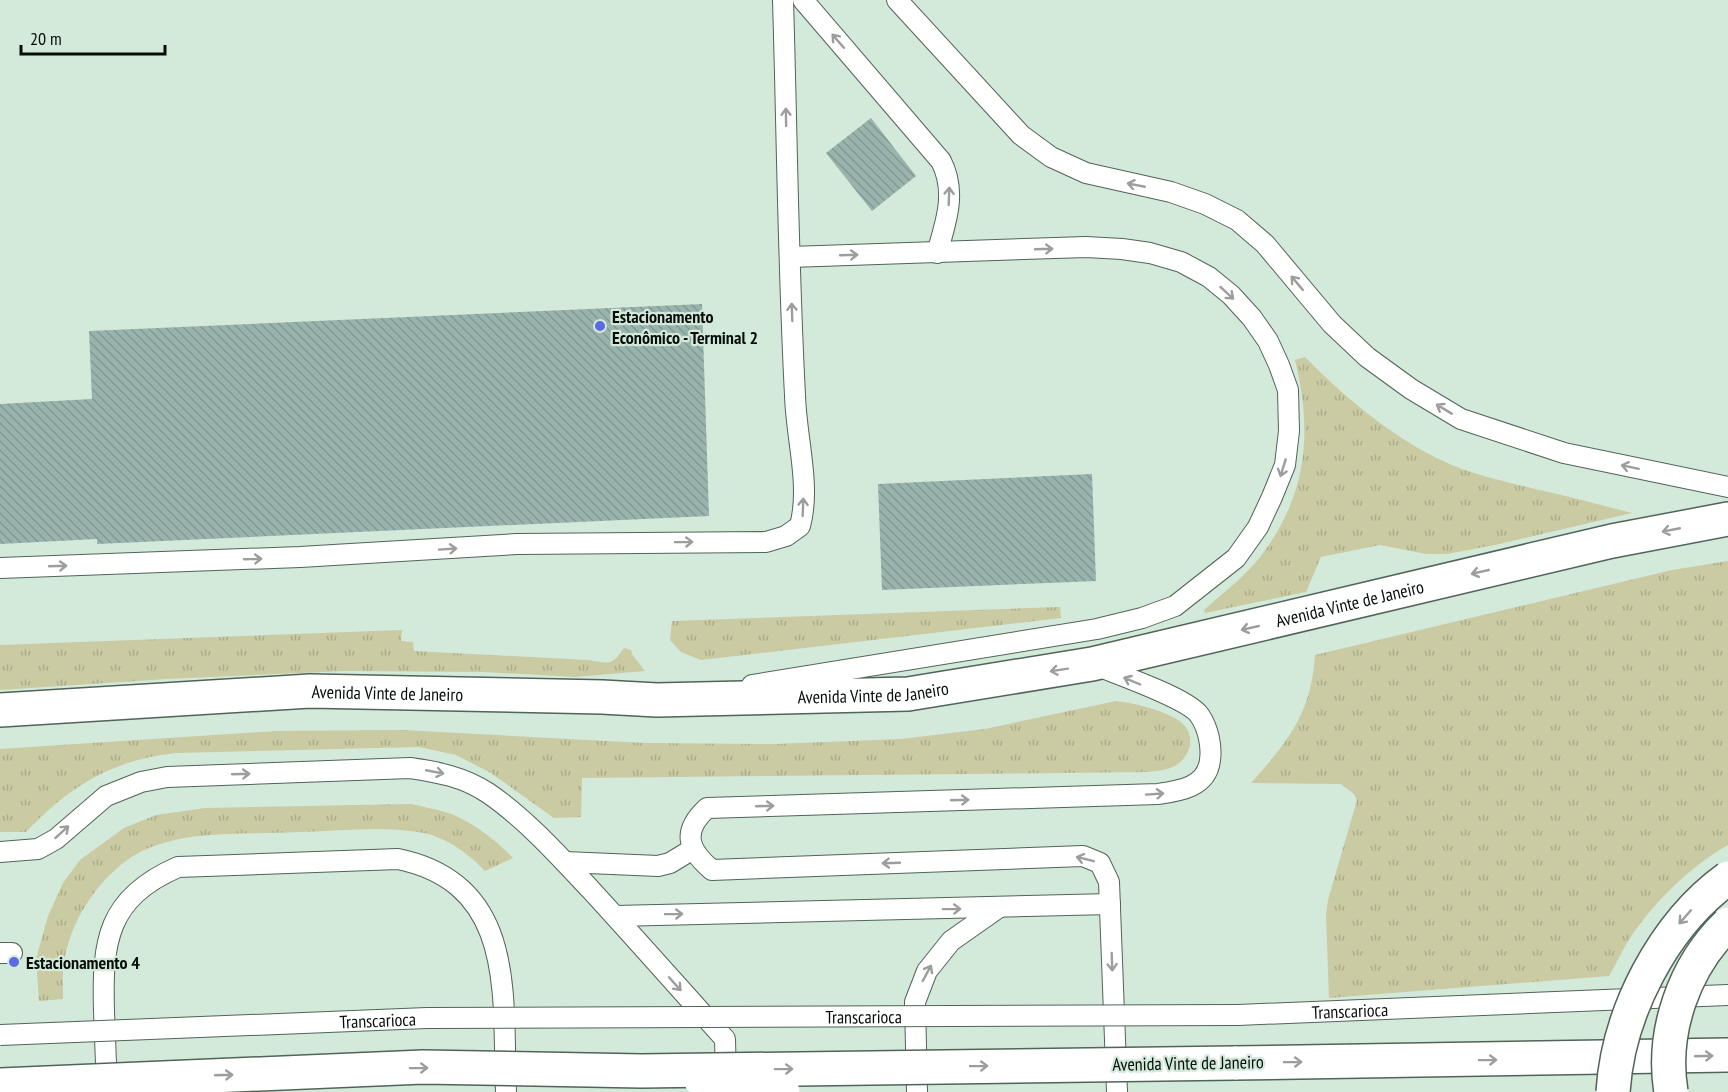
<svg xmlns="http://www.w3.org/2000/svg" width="1728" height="1092" font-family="'PT Sans Narrow',sans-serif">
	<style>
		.grass { fill: url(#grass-tufts) }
		.building { fill: url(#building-back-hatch) }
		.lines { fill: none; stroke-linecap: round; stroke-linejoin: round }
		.service-casing { stroke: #516457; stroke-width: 22 }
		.tertiary-casing { stroke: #516457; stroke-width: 36 }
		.service { stroke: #fff; stroke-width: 20 }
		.tertiary { stroke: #fff; stroke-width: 33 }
		.service-bridge-casing { stroke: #516457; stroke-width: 22; stroke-linecap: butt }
		.minor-bridge-casing { stroke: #516457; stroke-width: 36; stroke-linecap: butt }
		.tertiary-bridge-casing { stroke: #516457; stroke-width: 36; stroke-linecap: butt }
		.service-bridge { stroke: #fff; stroke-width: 20 }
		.minor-bridge { stroke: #fff; stroke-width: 33 }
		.tertiary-bridge { stroke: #fff; stroke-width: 33 }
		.oneway { stroke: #9b9e9c }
		.poi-dot { fill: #596be2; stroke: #d3e9da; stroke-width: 2 }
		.labels { text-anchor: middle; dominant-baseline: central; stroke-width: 4.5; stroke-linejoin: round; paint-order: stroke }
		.poi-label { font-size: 18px; font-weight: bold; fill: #060d08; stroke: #d3e9da; text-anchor: start }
		.street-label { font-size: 18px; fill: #060d08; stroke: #d3e9da }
	</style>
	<defs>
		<pattern id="grass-tufts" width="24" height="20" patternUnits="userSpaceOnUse" patternTransform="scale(1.5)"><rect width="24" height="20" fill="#cacaa3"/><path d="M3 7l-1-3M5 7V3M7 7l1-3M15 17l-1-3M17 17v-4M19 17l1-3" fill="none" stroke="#acac8b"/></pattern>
		<pattern id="building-back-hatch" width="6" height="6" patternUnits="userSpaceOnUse" patternTransform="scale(1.5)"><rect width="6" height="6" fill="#99b4ad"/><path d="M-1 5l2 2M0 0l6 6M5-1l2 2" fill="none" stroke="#829a93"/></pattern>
	</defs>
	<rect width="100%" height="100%" fill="#d3e9da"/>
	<g class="grass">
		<path d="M 1305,357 C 1343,396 1393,438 1443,461 C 1472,475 1504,481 1535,489 C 1567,496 1600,505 1632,513 L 1495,545 L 1447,554 L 1426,554 L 1380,545 L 1321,557 L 1306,592 L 1205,613 L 1204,610 C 1225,591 1250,573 1266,549 C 1308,490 1312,429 1295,360 Z"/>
		<path d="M 1728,561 L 1728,845 C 1691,866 1656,900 1632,935 C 1623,948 1617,963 1609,976 L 1329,998 L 1326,914 L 1328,900 L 1357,800 L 1354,794 L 1341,784 L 1251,783 C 1289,740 1311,714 1315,655 L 1672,570 Z"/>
		<path d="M 1060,607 L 1061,618 L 701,660 L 681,652 L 670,640 L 672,621 Z"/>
		<path d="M 402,630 L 401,641 L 413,642 L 414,651 L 588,660 C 609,663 611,667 624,648 L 631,650 L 632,654 L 645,671 L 575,677 L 484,672 L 345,671 L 167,679 L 0,690 L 0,645 Z"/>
		<path d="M 1116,701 C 1134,703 1168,711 1182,723 C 1196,736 1191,756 1175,766 C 1167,770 1156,771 1148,772 L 582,778 L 581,817 L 554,818 L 491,773 L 456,755 L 419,747 L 176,753 C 112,760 70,786 26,832 L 0,832 L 0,749 L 276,731 L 403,730 L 645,743 L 776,744 L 901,739 L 985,729 Z"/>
		<path d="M 411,804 C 423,807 436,809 448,813 C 470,820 497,841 513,858 L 485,871 C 469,854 447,838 424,833 C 384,825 341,831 301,832 C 265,834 227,832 191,837 C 170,840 145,847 127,860 C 94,885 71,921 64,962 C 62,974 63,987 63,999 L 39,1001 L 36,959 L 48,916 L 63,883 L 80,860 L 124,828 L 156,815 L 205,808 Z"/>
	</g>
	<g class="building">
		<path d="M 871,118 L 916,176 L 872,211 L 826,153 Z"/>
		<path d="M 702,304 L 709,516 L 97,544 L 97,539 L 0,544 L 0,404 L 92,399 L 89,331 Z"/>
		<path d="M 1092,474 L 1096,581 L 882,590 L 878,484 Z"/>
	</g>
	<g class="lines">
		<defs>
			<g id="service">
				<path d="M 803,0 L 941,161 C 957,192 946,222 937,253"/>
				<path d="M 897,0 L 1021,135 L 1051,157 L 1086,173 L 1171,192 L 1205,204 L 1237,220 L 1265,244 L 1332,324 L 1367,357 L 1411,389 L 1461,419 L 1564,453 L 1728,487"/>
				<path d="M 0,568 L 300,557 L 517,544 L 766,542 L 786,536 L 800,526 C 811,485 796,438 795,395 C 788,264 787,132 783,0"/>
				<path d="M 1093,664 C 1115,674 1189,698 1200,716 C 1208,728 1212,746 1210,760 C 1207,787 1180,791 1158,794 L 707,808 C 682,831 687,849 712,870 L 1083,856 L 1100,863 L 1109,882 L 1117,1092"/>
				<path d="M 752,685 L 1097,629 L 1142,618 L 1175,606 L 1236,558 L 1258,527 L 1272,497 L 1285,465 L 1289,431 L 1288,390 L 1279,365 L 1268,341 L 1252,318 L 1231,295 L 1209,277 L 1181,262 L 1150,253 L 1122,249 L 1086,247 L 790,257"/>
				<path d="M 0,852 L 38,849 L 56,839 L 106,796 L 141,782 L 167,777 L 410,768 C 438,772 464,777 488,793 C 526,819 559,856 591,890 C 636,939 680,989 725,1039 L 726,1080"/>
				<path d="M 565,862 L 658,866 L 670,863 L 693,849"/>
				<path d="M 615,916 L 1110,904"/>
				<path d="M 0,953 L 12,953"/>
				<path id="s1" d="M 1238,1015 L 1728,995"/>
				<path d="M 107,1090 C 106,1064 105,1038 104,1011 C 102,941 107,898 178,867 L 398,859 C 518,884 502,997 506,1092"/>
				<path d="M 917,1092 L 915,1002 L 927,971 L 951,941 L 998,908"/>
			</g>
			<g id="tertiary">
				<path id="s2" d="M 0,710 L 310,691 L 602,697 L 657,700 L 908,694 L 1092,664 L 1612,541 L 1728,519"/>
				<path d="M 1234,1063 L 1728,1055"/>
			</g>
		</defs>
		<use href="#service" class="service-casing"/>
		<use href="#tertiary" class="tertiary-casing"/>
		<use href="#service" class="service"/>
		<use href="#tertiary" class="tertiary"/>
		<defs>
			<g id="service-bridge">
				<path id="s3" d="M 0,1035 L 427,1018 L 1238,1015"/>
			</g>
			<g id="minor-bridge">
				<path d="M 700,1079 L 783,1092"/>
				<path d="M 1613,1092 C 1618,1013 1663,925 1728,878"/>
				<path d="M 1671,1092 C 1661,1032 1684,966 1728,924"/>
			</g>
			<path id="tertiary-bridge" d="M 0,1085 L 423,1067 L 642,1071 L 1234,1063"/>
		</defs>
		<use href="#service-bridge" class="service-bridge-casing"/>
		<use href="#minor-bridge" class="minor-bridge-casing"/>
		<use href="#tertiary-bridge" class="tertiary-bridge-casing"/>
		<use href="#service-bridge" class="service-bridge"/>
		<use href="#minor-bridge" class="minor-bridge"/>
		<use href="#tertiary-bridge" class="tertiary-bridge"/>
	</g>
	<defs><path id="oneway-shaft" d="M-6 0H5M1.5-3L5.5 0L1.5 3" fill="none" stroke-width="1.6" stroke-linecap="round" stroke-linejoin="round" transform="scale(1.5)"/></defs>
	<g class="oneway">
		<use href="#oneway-shaft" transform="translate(838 41) rotate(-131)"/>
		<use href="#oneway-shaft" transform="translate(786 117) rotate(-91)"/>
		<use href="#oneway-shaft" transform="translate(1136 185) rotate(-169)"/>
		<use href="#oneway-shaft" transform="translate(949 196) rotate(-88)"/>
		<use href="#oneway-shaft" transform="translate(1044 249) rotate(-2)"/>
		<use href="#oneway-shaft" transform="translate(849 255) rotate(-2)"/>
		<use href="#oneway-shaft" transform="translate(1297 283) rotate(-130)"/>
		<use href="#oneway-shaft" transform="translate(1227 293) rotate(42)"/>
		<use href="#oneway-shaft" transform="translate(792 312) rotate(-92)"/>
		<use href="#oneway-shaft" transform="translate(1444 409) rotate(-149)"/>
		<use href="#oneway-shaft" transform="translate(1630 467) rotate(-168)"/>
		<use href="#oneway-shaft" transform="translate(1283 468) rotate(107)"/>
		<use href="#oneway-shaft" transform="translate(803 507) rotate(-88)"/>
		<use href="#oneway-shaft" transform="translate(1671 530) rotate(169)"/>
		<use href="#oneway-shaft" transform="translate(684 542) rotate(-1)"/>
		<use href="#oneway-shaft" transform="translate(448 549) rotate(-4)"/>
		<use href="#oneway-shaft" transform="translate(253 559) rotate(-2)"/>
		<use href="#oneway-shaft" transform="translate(58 566) rotate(-2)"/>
		<use href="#oneway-shaft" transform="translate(1480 572) rotate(167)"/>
		<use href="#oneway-shaft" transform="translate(1250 628) rotate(167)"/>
		<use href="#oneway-shaft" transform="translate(1059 670) rotate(171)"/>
		<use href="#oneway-shaft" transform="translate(1132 681) rotate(-157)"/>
		<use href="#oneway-shaft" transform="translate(435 772) rotate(11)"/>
		<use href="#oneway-shaft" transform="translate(241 774) rotate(-2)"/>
		<use href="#oneway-shaft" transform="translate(1155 794) rotate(-4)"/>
		<use href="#oneway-shaft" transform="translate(960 800) rotate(-2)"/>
		<use href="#oneway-shaft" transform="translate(765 806) rotate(-2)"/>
		<use href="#oneway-shaft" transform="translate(62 832) rotate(-42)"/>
		<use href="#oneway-shaft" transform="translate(1085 859) rotate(-166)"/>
		<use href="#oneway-shaft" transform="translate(891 863) rotate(178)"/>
		<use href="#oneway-shaft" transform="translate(952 909) rotate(-1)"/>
		<use href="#oneway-shaft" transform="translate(674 914) rotate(-1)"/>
		<use href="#oneway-shaft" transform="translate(1685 917) rotate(131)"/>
		<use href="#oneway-shaft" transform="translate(1112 962) rotate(88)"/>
		<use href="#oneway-shaft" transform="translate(927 973) rotate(-62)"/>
		<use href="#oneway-shaft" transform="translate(675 984) rotate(48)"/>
		<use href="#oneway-shaft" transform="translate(1704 1056) rotate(-2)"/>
		<use href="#oneway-shaft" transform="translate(1488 1060) rotate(-1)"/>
		<use href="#oneway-shaft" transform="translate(1293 1062) rotate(-1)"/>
		<use href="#oneway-shaft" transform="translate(979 1066) rotate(-1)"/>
		<use href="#oneway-shaft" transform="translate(419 1068) rotate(-1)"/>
		<use href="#oneway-shaft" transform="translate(784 1069) rotate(-1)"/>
		<use href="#oneway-shaft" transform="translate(224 1075) rotate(-2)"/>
	</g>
	<g class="poi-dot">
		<circle cx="600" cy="326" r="6"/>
		<circle cx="14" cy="962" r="6"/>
	</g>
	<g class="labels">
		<g class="poi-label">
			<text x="612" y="316">Estacionamento<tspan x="612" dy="21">Econômico - Terminal 2</tspan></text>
			<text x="26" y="962">Estacionamento 4</text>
		</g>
		<g class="street-label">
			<text stroke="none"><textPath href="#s2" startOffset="1360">Avenida Vinte de Janeiro</textPath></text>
			<text stroke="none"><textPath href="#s2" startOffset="874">Avenida Vinte de Janeiro</textPath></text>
			<text stroke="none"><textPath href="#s2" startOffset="388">Avenida Vinte de Janeiro</textPath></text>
			<text stroke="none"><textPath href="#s1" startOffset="112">Transcarioca</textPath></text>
			<text stroke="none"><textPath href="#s3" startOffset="864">Transcarioca</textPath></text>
			<text stroke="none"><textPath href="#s3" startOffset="378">Transcarioca</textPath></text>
			<text transform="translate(1188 1063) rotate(-1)">Avenida Vinte de Janeiro</text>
		</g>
	</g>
	<path d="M21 45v9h144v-9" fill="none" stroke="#060d08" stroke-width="3"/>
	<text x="30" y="45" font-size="18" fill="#060d08" stroke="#d3e9da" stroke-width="4.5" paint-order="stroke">20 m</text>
</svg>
